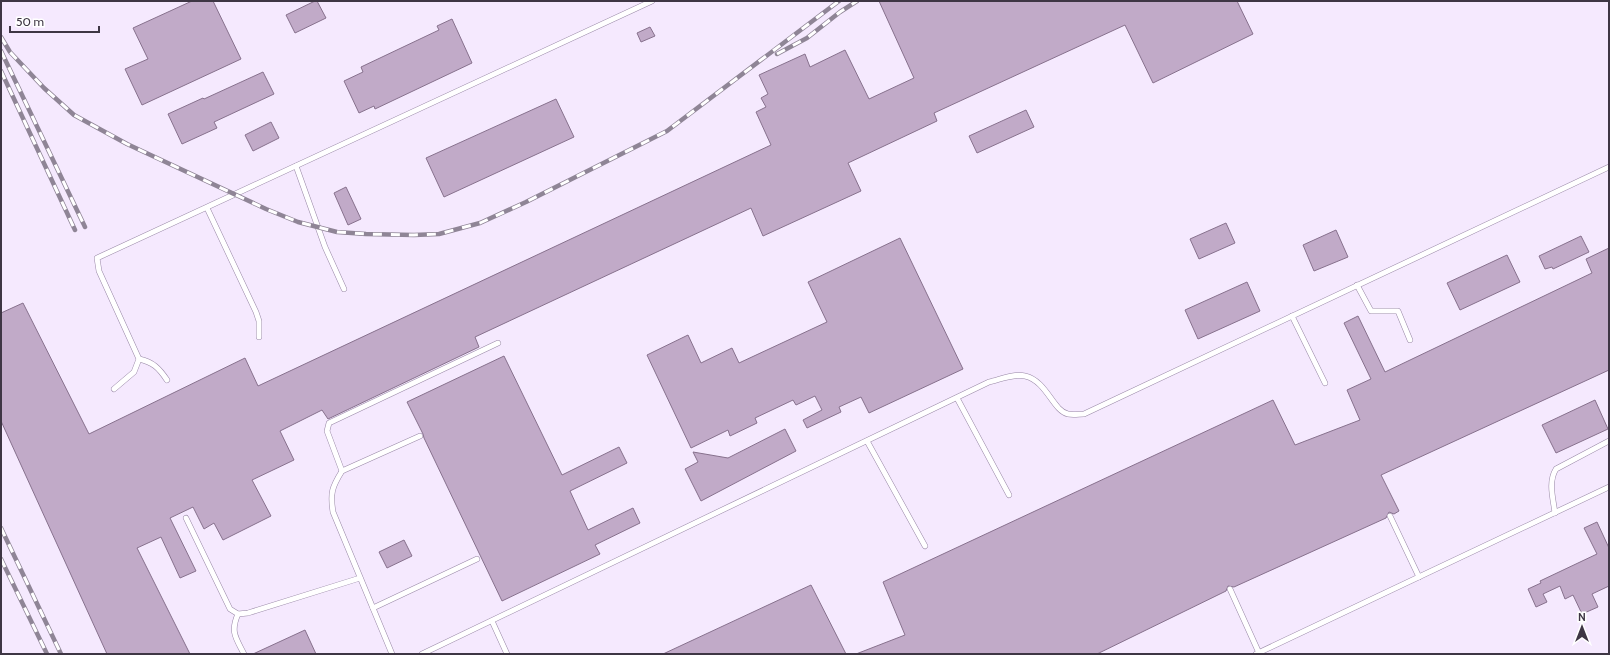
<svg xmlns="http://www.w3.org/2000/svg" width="1610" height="655" font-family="Cabin,sans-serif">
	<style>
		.building { fill: #c1aac8; stroke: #87718d }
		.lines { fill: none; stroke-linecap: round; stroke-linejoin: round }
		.lane-casing { stroke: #9887a6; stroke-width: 6 }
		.lane { stroke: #fff; stroke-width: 5 }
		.rail-casing { stroke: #8f8596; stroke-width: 4.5 }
		.rail { stroke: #fff; stroke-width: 3; stroke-dasharray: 9; stroke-linecap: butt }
	</style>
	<rect width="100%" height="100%" fill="#f5e9fe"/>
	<g class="building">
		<path d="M 192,1 L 213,1 L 241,59 L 142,105 L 125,69 L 148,59 L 133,28 Z"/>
		<path d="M 315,1 L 317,1 L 326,18 L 295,33 L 286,15 Z"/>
		<path d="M 879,1 L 1237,1 L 1253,34 L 1153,83 L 1125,25 L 934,113 L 937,121 L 848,163 L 861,191 L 763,236 L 751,208 L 475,337 L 479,347 L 328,419 L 322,410 L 280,431 L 294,460 L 252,480 L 271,516 L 223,540 L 214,523 L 204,529 L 193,507 L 170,518 L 196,571 L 180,578 L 161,537 L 137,548 L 190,654 L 107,654 L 1,421 L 1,313 L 23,303 L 89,434 L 245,358 L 258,386 L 771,145 L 756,112 L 766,107 L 761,98 L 768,94 L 759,75 L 805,54 L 810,67 L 845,50 L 869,99 L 914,78 Z"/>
		<path d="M 452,19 L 472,63 L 375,109 L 374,106 L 359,113 L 344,81 L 363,72 L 361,67 L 439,30 L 437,26 Z"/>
		<path d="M 650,27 L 655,36 L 641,42 L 637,33 Z"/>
		<path d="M 263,72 L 274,94 L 214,122 L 217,128 L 182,144 L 168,114 L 203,98 L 204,99 Z"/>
		<path d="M 556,99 L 574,137 L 444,197 L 426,158 Z"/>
		<path d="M 1026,110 L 1034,127 L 977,153 L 969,136 Z"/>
		<path d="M 271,122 L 279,138 L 253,151 L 245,135 Z"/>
		<path d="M 346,187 L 361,219 L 348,225 L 334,193 Z"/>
		<path d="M 1226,223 L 1235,243 L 1199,259 L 1190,239 Z"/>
		<path d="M 1336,230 L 1348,257 L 1314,271 L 1303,245 Z"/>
		<path d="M 1581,236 L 1589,252 L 1553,269 L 1552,267 L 1545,269 L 1539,256 Z"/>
		<path d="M 900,238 L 963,369 L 869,413 L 861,397 L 839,407 L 841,412 L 807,428 L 803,420 L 822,410 L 815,396 L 796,405 L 793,400 L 755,418 L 757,423 L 730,436 L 728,430 L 691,448 L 647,355 L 688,335 L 701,363 L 732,348 L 739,363 L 827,322 L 808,282 Z"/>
		<path d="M 1609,248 L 1609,370 L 1381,475 L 1399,511 L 1394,514 L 1389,512 L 1386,518 L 1234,587 L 1228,586 L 1226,591 L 1097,654 L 856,654 L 905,635 L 883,582 L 1273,400 L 1295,445 L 1360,420 L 1347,390 L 1371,379 L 1344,323 L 1358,316 L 1385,372 L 1592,273 L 1586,259 Z"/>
		<path d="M 1507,255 L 1520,282 L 1460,310 L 1447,283 Z"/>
		<path d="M 1247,282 L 1260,311 L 1198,339 L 1185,310 Z"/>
		<path d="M 504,356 L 562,475 L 619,447 L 627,463 L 570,491 L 588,530 L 633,508 L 640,523 L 595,545 L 600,554 L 502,601 L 424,438 L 423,434 L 407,402 Z"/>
		<path d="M 1595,400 L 1608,429 L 1556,453 L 1542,425 Z"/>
		<path d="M 785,429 L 796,451 L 701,501 L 685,469 L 698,462 L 693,452 L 728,458 Z"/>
		<path d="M 1597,522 L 1609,548 L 1609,586 L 1592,594 L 1598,607 L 1582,614 L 1573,595 L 1565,599 L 1560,586 L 1543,594 L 1547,602 L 1536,607 L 1528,589 L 1541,583 L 1540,581 L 1597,554 L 1584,528 Z"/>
		<path d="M 404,540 L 412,556 L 387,568 L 379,552 Z"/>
		<path d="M 811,585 L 846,654 L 663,654 Z"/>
		<path d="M 305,630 L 316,654 L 253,654 Z"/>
	</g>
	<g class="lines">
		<defs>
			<g id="lane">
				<path d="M 296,166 L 325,247 L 344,289"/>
				<path d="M 207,208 L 256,312 L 259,321 L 259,337"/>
				<path d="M 1357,285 L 1371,311 L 1398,311 L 1410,340"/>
				<path d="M 1292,316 L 1325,383"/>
				<path d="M 139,359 C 153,362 159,368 167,380"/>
				<path d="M 114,389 L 134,372 L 139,359 L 99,271 L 97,258 L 652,1"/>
				<path d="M 957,398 L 1009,495"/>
				<path d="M 867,441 L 925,546"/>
				<path d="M 342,471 L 327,431 L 329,423 L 498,343"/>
				<path d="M 1555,513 C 1553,498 1548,482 1556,469 L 1609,441"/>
				<path d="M 1390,516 L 1419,577"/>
				<path d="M 186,518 L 230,609 L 238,614 L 248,613 L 360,578"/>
				<path d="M 1230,589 L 1259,653"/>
				<path d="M 373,608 L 477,559"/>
				<path d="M 238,614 C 230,632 236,638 244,654"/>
				<path d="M 492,621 L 507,654"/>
				<path d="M 392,654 L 333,512 C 330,493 332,487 342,471 L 420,436"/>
				<path d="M 422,654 L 989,382 C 999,380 1014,373 1025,376 C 1047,381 1053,411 1068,414 C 1073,415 1079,414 1084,414 L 1609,167"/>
				<path d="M 1256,654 L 1609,487"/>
			</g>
		</defs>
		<use href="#lane" class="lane-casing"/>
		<use href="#lane" class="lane"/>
		<defs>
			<g id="rail">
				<path d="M 1,37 L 10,52 L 44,88 L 74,115 L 127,144 L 266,209 L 298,222 L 337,232 L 366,234 L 414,235 L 439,234 L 480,223 L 526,202 L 667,131 L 839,1"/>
				<path d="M 1,51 L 85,227"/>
				<path d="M 777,54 L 807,38 L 840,12 L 857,1"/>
				<path d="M 1,71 L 75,230"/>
				<path d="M 1,528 L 61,654"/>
				<path d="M 1,559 L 47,654"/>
			</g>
		</defs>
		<use href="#rail" class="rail-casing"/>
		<use href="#rail" class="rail"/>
	</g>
	<rect width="1610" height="655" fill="none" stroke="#3e3644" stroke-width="4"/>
	<g transform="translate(1582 627)" stroke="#ffffff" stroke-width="3" paint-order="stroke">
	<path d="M0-3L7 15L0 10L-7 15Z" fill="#3e3644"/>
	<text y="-6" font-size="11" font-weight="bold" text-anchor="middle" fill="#3e3644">N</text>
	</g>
	<path d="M10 26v6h89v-6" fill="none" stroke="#3e3644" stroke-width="2"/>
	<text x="16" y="26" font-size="12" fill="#3e3644" stroke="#ffffff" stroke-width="3" paint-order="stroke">50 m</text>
</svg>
